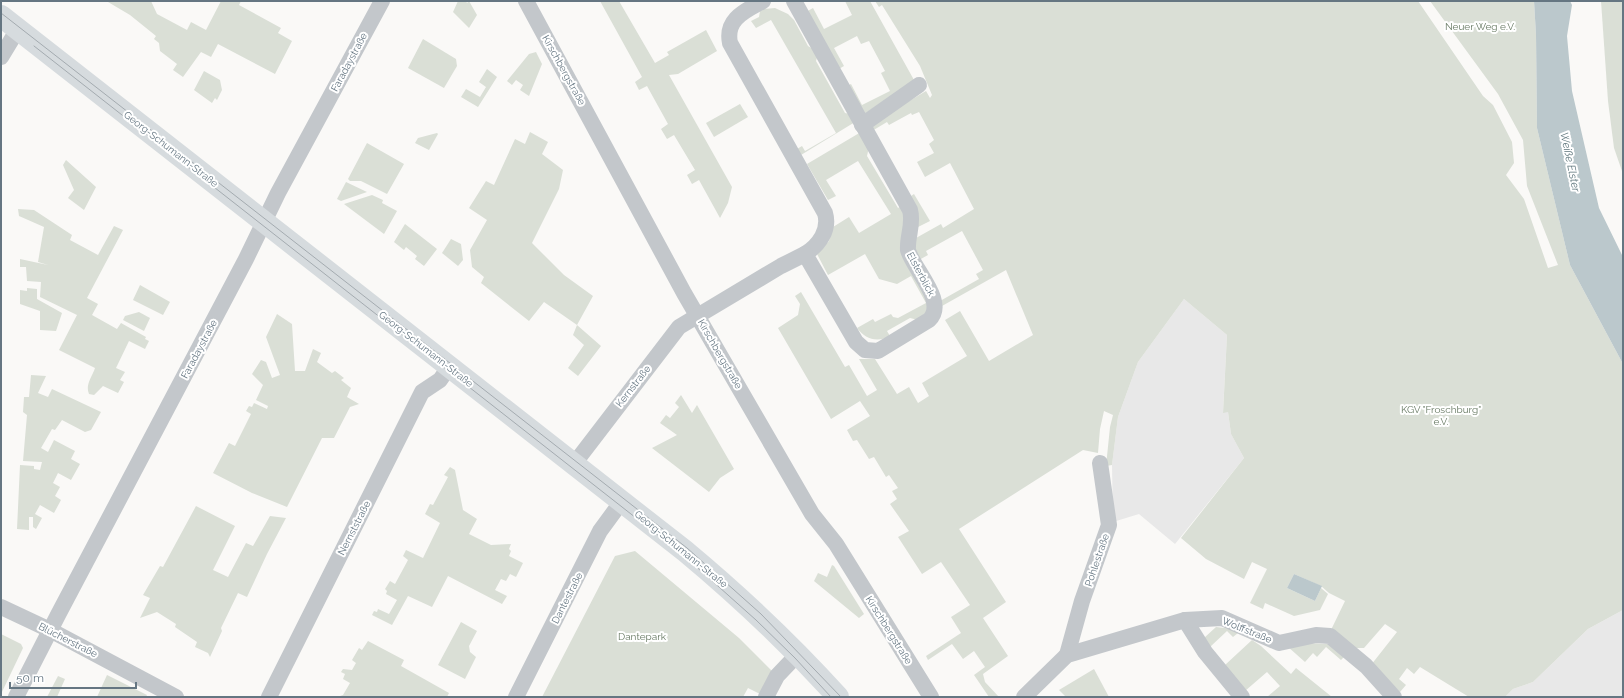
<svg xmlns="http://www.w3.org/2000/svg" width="1624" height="698" font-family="Raleway,sans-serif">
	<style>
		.built { fill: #e8e8e8 }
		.green { fill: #dadfd6 }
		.water { fill: #bbc8cc }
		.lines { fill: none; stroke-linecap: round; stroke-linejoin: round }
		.minor { stroke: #c3c7cb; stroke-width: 16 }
		.secondary { stroke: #d6dbde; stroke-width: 22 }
		.tram { stroke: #a4abb0; stroke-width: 1 }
		.labels { text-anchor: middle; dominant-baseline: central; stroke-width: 4; stroke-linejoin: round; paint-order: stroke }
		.park-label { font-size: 10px; fill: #687a64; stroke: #fff }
		.street-label { font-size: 10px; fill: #657682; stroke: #fff }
		.water-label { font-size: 11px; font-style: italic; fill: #5f767c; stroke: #fff }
	</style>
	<rect width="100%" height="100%" fill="#faf9f7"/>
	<g class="built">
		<path d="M 1184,299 L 1227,335 L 1223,412 L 1228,412 L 1231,434 L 1244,458 L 1175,544 L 1139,514 L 1113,522 L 1112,465 L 1118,417 L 1138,362 Z"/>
		<path d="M 1623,610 L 1623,697 L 1505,697 L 1513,689 L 1533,682 L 1588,629 Z"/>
	</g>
	<g class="green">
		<path d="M 111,1 L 151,1 L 157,14 L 187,30 L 191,22 L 206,30 L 221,1 L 241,1 L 239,5 L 281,28 L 278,33 L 292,41 L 275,74 L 218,44 L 211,57 L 201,52 L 183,77 L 173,70 L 177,64 L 160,51 L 159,43 L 154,39 L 156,36 L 130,15 L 108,2 Z"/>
		<path d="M 458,1 L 466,1 L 467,3 L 469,1 L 477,15 L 469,28 L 453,12 Z"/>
		<path d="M 600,1 L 619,1 L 655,63 L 669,55 L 667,52 L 706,30 L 717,51 L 678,74 L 669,75 L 732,187 L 728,203 L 720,218 L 699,180 L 692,184 L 687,175 L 695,170 L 674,135 L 667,139 L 661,129 L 668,124 L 647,86 L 639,90 L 635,82 L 642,77 Z"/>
		<path d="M 845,1 L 870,1 L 914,80 L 863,115 L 847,86 L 851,84 L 862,105 L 890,91 L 881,73 L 885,71 L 869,41 L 861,44 L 857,36 L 834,48 L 844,66 L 837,70 L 806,12 L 813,8 L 824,29 L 852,15 Z"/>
		<path d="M 875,1 L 1418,1 L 1483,96 L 1493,105 L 1512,142 L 1514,163 L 1506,175 L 1524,199 L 1548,268 L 1558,265 L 1527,186 L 1523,140 L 1498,94 L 1430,1 L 1534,1 L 1536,35 L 1537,128 L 1570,265 L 1623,364 L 1623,610 L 1588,629 L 1533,682 L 1513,689 L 1505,697 L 1469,697 L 1420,667 L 1414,674 L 1407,668 L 1399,679 L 1406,685 L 1400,692 L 1371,665 L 1397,632 L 1385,624 L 1364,648 L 1354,648 L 1330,632 L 1345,601 L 1329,593 L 1321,586 L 1294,574 L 1287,588 L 1315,601 L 1321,588 L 1328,594 L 1320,610 L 1294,616 L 1265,603 L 1263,609 L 1250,603 L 1267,569 L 1252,562 L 1244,579 L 1206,559 L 1181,538 L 1244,458 L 1231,434 L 1228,412 L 1223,413 L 1227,335 L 1184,299 L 1138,362 L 1118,417 L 1112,465 L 1106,466 L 1110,427 L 1113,415 L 1104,411 L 1100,429 L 1098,453 L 1083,450 L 959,529 L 1006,602 L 983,618 L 1008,656 L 983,674 L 985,682 L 999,697 L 989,697 L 974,675 L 985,667 L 974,651 L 963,659 L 952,644 L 928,660 L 926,656 L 961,633 L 951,617 L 970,605 L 941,562 L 922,574 L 898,537 L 909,531 L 890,504 L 897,499 L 892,491 L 898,488 L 889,475 L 886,477 L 874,457 L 869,459 L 857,440 L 853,441 L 847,430 L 870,416 L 860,401 L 831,419 L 778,328 L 798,315 L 800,304 L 795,296 L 801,292 L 845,367 L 849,365 L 867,396 L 877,390 L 859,359 L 875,359 L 897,394 L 909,387 L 918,403 L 929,396 L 922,383 L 967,356 L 945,320 L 960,311 L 989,361 L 1033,335 L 1006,270 L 942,306 L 940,301 L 979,279 L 976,274 L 983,270 L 962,231 L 926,251 L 928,255 L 919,260 L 913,250 L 916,238 L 941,224 L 943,228 L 974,209 L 950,163 L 925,177 L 917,162 L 934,153 L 929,144 L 934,140 L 919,112 L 912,115 L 911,113 L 889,125 L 887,122 L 872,131 L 869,125 L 926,91 L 930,98 L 932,95 L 920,66 L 882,5 L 879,7 Z"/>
		<path d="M 1601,1 L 1623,1 L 1623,174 L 1614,148 L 1608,101 Z"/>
		<path d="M 775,8 L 788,14 L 794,20 L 808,46 L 816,51 L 818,54 L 816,61 L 845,113 L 850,114 L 855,122 L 801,155 L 797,149 L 802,146 L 805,151 L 836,133 L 771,20 L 756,28 L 751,21 L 759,17 L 760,11 L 764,9 Z"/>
		<path d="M 423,39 L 456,59 L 457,66 L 444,88 L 408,68 Z"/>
		<path d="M 536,52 L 542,64 L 529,96 L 520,90 L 523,85 L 516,80 L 512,85 L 507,81 L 529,54 Z"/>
		<path d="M 487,69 L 497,77 L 478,107 L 461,97 L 466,89 L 480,97 L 486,87 L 479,82 Z"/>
		<path d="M 204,71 L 220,80 L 222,90 L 217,100 L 215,98 L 212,103 L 194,90 Z"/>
		<path d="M 740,104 L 748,117 L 714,137 L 706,123 Z"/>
		<path d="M 530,132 L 548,142 L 542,154 L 563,170 L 559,189 L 532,243 L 564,275 L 593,296 L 577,325 L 601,346 L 578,376 L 568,368 L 584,345 L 573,335 L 577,325 L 544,302 L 529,321 L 481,283 L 484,277 L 472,267 L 470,250 L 487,220 L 469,208 L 486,181 L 494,185 L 515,139 L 525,144 Z"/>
		<path d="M 861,132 L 869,147 L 867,156 L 898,208 L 903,205 L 929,300 L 926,312 L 918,320 L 910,318 L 887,331 L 890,336 C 877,343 865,339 857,328 L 873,319 L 875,322 L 891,314 L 893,317 L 898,318 L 926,303 L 911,276 L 897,284 L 879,279 L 865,254 L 828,275 L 817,254 L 829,241 L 833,227 L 849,217 L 859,233 L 891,214 L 858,161 L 826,180 L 836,196 L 828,200 L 807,164 Z"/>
		<path d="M 437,133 L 438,134 L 429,150 L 415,143 L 418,138 Z"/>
		<path d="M 367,143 L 404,164 L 387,194 L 361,181 L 350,181 L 348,179 Z"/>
		<path d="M 66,160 L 96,187 L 84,210 L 68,198 L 74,190 L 63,165 Z"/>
		<path d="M 346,182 L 367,192 L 341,201 L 337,199 Z"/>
		<path d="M 914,194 L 930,221 L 918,227 L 911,196 Z"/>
		<path d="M 372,195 L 383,200 L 382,203 L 397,211 L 384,234 L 344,204 Z"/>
		<path d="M 18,209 L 34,210 L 72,235 L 70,240 L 98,255 L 114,226 L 123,230 L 87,298 L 98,304 L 92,315 L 117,329 L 121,323 L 146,337 L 145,339 L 149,341 L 145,349 L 129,341 L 116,368 L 125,372 L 120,380 L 124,382 L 118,393 L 103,386 L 94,395 L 89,394 C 85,385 92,377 95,368 L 59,350 L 77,315 L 40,297 L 41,282 L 27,281 L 26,267 L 20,267 L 20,259 L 48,265 L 38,262 L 44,227 L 19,216 Z"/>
		<path d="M 405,224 L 437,249 L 424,266 L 415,259 L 417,256 L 406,247 L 404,250 L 394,242 Z"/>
		<path d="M 451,239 L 461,244 L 463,260 L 458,266 L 442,253 Z"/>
		<path d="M 140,285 L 170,302 L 163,315 L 133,300 Z"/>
		<path d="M 27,288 L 37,289 L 37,299 L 62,313 L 56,331 L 40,330 L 40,311 L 20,304 L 20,290 L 27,291 Z"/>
		<path d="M 139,312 L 150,318 L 144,331 L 123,320 L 125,316 Z"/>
		<path d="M 277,314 L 292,324 L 295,371 L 305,371 L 313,349 L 321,353 L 317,362 L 332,373 L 335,371 L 344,378 L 341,380 L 351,388 L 347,397 L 359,404 L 350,407 L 334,438 L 322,438 L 287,507 L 252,493 L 213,473 L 229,443 L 235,446 L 251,414 L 246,411 L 249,406 L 252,407 L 254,403 L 267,409 L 268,406 L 256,400 L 263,385 L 252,374 L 261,360 L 266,362 L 272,378 L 280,375 L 266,337 Z"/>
		<path d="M 31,375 L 46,376 L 38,393 L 48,397 L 52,389 L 101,412 L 91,430 L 85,432 L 62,420 L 55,430 L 52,429 L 41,448 L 48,452 L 54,440 L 75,451 L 71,459 L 80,464 L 71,480 L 58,473 L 53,483 L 60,487 L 55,496 L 61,500 L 54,513 L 40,505 L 35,514 L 42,518 L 36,529 L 33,527 L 33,517 L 29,517 L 29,530 L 17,529 L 20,465 L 34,466 L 34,469 L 40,470 L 42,462 L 23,461 L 27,415 L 23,412 L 24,397 L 29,397 Z"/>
		<path d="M 681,395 L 692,413 L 697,405 L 734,469 L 720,478 L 709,492 L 652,448 L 677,435 L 660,423 L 666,415 L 670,418 L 679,407 L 675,403 Z"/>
		<path d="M 450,467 L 455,470 L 463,510 L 477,519 L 469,534 L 491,545 L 511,544 L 509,549 L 511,551 L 509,556 L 523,563 L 516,577 L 510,574 L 506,581 L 501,579 L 495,590 L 507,596 L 502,604 L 448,576 L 432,607 L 408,596 L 392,625 L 372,615 L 374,611 L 377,612 L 378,609 L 389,614 L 397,600 L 386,594 L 387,591 L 385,589 L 390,581 L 395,584 L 408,560 L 403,556 L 406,550 L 423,558 L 440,523 L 425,514 L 430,504 L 433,505 L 448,477 L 444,475 Z"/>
		<path d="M 196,506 L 235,526 L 213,570 L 228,577 L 246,543 L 253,546 L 270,516 L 286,518 L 267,554 L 247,597 L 238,593 L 221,628 L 222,631 L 210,657 L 208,653 L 195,647 L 197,642 L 175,627 L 176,624 L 157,612 L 140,618 L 150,598 L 143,595 L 160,566 L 163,567 Z"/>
		<path d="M 635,551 L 739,638 L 773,672 L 762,695 L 748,688 L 743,697 L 542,697 L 615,556 Z"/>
		<path d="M 832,565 L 834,566 L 864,614 L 859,618 L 814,581 L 818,573 L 827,577 Z"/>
		<path d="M 461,622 L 477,631 L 469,646 L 470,652 L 476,657 L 465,679 L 438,665 Z"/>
		<path d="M 1216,627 L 1233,629 L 1238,633 L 1233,637 L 1227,631 L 1210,647 L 1225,665 L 1252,640 L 1261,646 L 1291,674 L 1296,668 L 1332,697 L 1267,697 L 1280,686 L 1267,672 L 1245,691 L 1206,647 L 1204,638 Z"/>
		<path d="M 1,634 L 21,644 L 23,648 L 1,694 Z"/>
		<path d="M 368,641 L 404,660 L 401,666 L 449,693 L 447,697 L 337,697 L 343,695 L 350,683 L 343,679 L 345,674 L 341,672 L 343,669 L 352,670 L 356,663 L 352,660 L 359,648 L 362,650 Z"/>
		<path d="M 1306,643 L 1329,644 L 1345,656 L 1341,660 L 1326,647 L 1317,657 L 1313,653 L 1305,662 L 1287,646 Z"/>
		<path d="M 1094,669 L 1109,697 L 1066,697 L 1059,690 Z"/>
		<path d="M 107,675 L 147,695 L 146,697 L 97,697 Z"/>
		<path d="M 58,676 L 65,679 L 57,697 L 47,697 Z"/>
	</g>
	<g class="water">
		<path d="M 1534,1 L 1570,1 L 1572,5 L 1567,36 L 1572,91 L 1599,208 L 1623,257 L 1623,364 L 1570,265 L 1537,128 L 1536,35 Z"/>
		<path d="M 1294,574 L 1322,586 L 1315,601 L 1287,588 Z"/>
	</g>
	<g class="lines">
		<g class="minor">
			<path d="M 526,1 L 684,293 L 812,514 L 836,544 L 931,697"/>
			<path d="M 763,1 C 745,11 725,19 730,43 L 825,213 C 830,230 819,245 805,254 L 856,342 L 865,350 L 878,351 L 929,320 C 948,302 913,269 908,250 C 907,236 914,224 910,210 L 794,1"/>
			<path d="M 1,57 L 18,29"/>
			<path d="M 862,125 L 919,85"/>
			<path d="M 574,464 L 679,327 L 781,266 L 805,254"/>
			<path d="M 1,607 L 50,630 L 176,697"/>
			<path d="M 1185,620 L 1205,652 L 1242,697"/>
			<path d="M 1067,655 L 1082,601 L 1109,525 L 1100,463"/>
			<path d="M 16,697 L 59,613 L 246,259 L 278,193 L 382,1"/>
			<path d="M 269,697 L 422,392 L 440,380 L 449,367"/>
			<path d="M 516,697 L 600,531 L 622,501"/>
			<path d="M 766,697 L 777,676 L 797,655"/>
			<path d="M 1024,697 L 1067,655 L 1185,620 L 1222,618 L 1279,643 L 1316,635 L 1330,636 L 1366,666 L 1394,697"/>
		</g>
		<path class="secondary" d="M 1,16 L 685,551 C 739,596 791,645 838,697"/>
		<g class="tram">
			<path d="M 1,13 L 687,548 L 761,614 L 841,697"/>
			<path d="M 34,46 L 682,554 L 756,620 L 795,658 L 831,697"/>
		</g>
	</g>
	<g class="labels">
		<g class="park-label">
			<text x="1480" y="26">Neuer Weg e.V.</text>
			<text x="1441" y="409">KGV "Froschburg"<tspan x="1441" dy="12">e.V.</tspan></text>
			<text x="642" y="636">Dantepark</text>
		</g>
		<g class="street-label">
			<text transform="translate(349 62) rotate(-62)">Faradaystraße</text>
			<text transform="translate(564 70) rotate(61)">Kirschbergstraße</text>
			<text transform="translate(171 149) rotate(38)">Georg-Schumann-Straße</text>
			<text transform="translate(921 274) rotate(62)">Elsterblick</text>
			<text transform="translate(199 349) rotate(-62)">Faradaystraße</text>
			<text transform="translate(426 349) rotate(38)">Georg-Schumann-Straße</text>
			<text transform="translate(720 354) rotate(60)">Kirschbergstraße</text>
			<text transform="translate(633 386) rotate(-52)">Kernstraße</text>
			<text transform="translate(354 528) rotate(-63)">Nernststraße</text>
			<text transform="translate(681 549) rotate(39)">Georg-Schumann-Straße</text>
			<text transform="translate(1097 560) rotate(-71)">Pohlestraße</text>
			<text transform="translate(567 598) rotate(-63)">Dantestraße</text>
			<text transform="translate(889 630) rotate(58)">Kirschbergstraße</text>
			<text transform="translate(1247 630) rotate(22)">Wolffstraße</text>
			<text transform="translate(68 640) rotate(27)">Blücherstraße</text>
		</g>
		<g class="water-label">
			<text transform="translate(1570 162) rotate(78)">Weiße Elster</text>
		</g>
	</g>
	<rect width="1624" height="698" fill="none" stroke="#657682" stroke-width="4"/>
	<path d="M10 682v6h126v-6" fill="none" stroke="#657682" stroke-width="2"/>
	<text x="16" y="682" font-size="12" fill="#657682" stroke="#ffffff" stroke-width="3" paint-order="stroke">50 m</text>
</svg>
